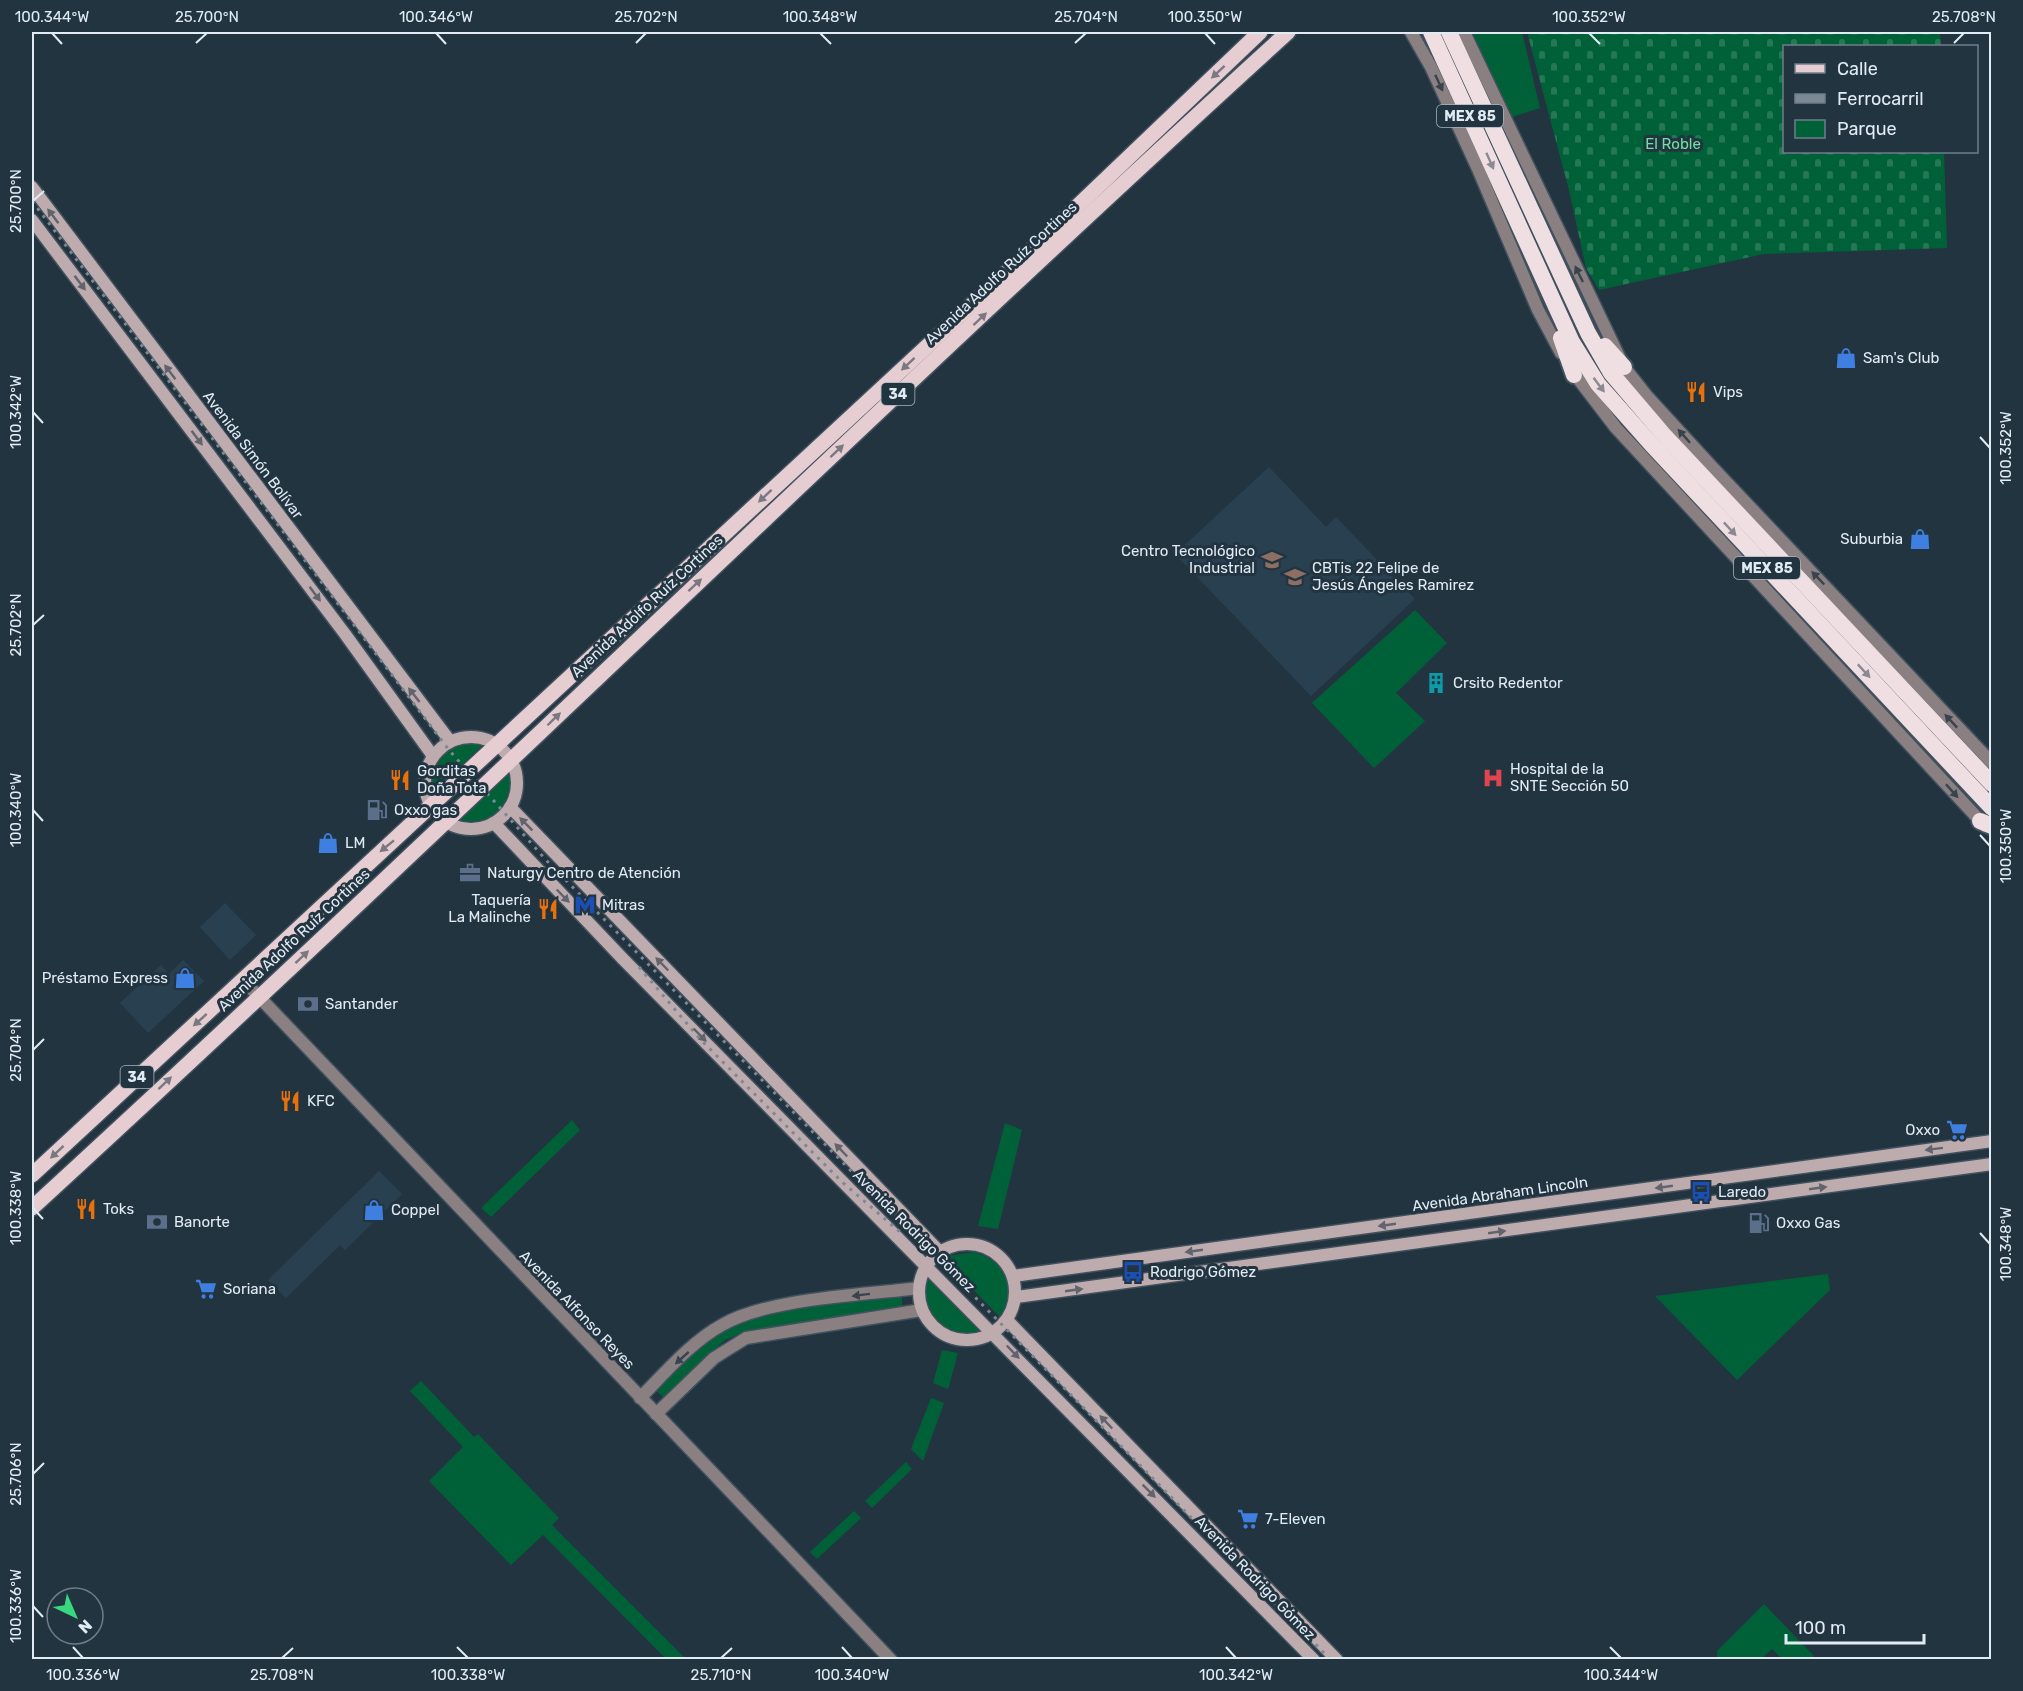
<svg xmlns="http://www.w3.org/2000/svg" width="2023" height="1691" font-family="Rubik,sans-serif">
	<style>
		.built { fill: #294051 }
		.cemetery { fill: url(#cemetery-stones) }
		.park { fill: #006138 }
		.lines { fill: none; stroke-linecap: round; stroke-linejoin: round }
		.tertiary-casing { stroke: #41515e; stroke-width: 15 }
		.secondary-casing { stroke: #41515e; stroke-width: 15 }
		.primary-casing { stroke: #41515e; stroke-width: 18 }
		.trunk-casing { stroke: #41515e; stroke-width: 20 }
		.tertiary { stroke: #8b8081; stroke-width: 12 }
		.secondary { stroke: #beabae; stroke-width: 12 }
		.primary { stroke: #e5cdd1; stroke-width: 15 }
		.trunk { stroke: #f0dfe2; stroke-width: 16 }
		.rail { stroke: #7b8994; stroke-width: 3; stroke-dasharray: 3 6; stroke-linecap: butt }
		.oneway { fill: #7a7982 }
		.oneway2 { fill: #38434e }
		.oneway3 { fill: #8a8a92 }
		.oneway4 { fill: #61646d }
		.ticks { fill: none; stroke: #e1ebf4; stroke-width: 2 }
		.labels { text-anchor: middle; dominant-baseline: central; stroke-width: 6; stroke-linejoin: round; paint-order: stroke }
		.shield { fill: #233441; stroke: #a8b4be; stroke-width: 1.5 }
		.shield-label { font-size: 14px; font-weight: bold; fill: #e1ebf4 }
		.park-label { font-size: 15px; fill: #6fe2a0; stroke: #233441 }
		.street-label { font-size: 15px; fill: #e1ebf4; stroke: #233441 }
		.poi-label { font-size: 15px; fill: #e1ebf4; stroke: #233441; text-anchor: start }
		.neatline { fill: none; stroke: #e1ebf4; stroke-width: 2 }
		.ticks-label { font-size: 15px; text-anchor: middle; fill: #e1ebf4 }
	</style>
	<defs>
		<pattern id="cemetery-stones" width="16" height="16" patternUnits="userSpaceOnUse" patternTransform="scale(1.5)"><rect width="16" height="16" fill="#006138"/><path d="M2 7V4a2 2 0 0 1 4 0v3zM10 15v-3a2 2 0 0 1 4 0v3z" fill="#257855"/></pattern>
	</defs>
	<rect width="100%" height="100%" fill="#233441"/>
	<g class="built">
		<path d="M 1269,467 L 1326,527 L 1336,517 L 1415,599 L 1311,696 L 1175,554 Z"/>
		<path d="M 225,903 L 256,935 L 230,960 L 200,927 Z"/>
		<path d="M 183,960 L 204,981 L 148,1033 L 120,1003 L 161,965 L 169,974 Z"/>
		<path d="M 379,1171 L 402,1194 L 345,1250 L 340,1245 L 286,1298 L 268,1280 Z"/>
	</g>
	<path class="cemetery" d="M 1527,32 L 1940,32 L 1941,46 L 1784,46 L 1784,152 L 1944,152 L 1947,248 L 1764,254 L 1599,290 L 1586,268 L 1569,190 Z"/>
	<g class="park">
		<path d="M 1472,32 L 1522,32 L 1540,108 L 1512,117 Z"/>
		<path d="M 1415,610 L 1447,643 L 1396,693 L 1425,721 L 1374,768 L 1312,703 Z"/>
		<path d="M 467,739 L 486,742 L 430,794 C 429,766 439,746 467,739 Z"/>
		<path d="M 510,769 C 514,801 494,829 459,820 Z"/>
		<path d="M 572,1120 L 580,1130 L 491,1217 L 481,1208 Z"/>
		<path d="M 1005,1123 L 1022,1130 L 998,1229 L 978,1226 Z"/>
		<path d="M 974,1252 C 1007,1261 1021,1290 1003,1320 L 941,1257 Z"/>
		<path d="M 927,1274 L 984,1331 C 947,1350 912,1311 927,1274 Z"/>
		<path d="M 1828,1274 L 1830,1290 L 1737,1380 L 1655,1296 Z"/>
		<path d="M 902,1292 L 902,1309 L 747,1331 L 725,1340 L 663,1397 L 654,1389 L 715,1332 L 778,1308 Z"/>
		<path d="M 942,1350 L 958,1353 L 948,1389 L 933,1383 Z"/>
		<path d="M 421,1381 L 474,1437 L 478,1434 L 559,1518 L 552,1525 L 686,1659 L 666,1659 L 543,1535 L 511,1565 L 429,1481 L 463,1447 L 410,1391 Z"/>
		<path d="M 931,1398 L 944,1403 L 923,1461 L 911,1449 Z"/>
		<path d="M 906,1462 L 912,1469 L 872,1508 L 865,1501 Z"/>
		<path d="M 854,1511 L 861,1518 L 817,1559 L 810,1552 Z"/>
		<path d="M 1764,1604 L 1814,1656 L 1810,1659 L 1782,1659 L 1772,1649 L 1761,1659 L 1717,1658 L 1717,1651 Z"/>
	</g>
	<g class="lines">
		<defs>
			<g id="tertiary">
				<path d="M 1411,32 L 1431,67 L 1478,169 L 1538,310 L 1561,353"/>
				<path d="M 1464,32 L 1624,367 L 1646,395 L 1714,469 L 1992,763"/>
				<path d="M 1570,368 L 1616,428 L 1985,826"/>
				<path d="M 243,980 L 891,1660"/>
				<path d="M 640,1398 C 665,1373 691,1342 722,1325 C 769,1298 864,1295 919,1288"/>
				<path d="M 656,1414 L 714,1358 L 746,1338 L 922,1310"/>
			</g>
			<g id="secondary">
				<path d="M 32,187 L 450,741"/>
				<path d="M 32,220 L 345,634 L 433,756"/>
				<circle cx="471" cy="783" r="46"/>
				<path d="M 510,807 L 940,1252"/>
				<path d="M 494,823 L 623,959 L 1314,1660"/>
				<circle cx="967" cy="1292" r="48"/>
				<path d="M 1013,1276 L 1992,1141"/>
				<path d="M 1016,1297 L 1992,1164"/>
				<path d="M 1007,1320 L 1337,1660"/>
			</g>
			<g id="primary">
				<path d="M 32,1175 L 1043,239 L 1260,32"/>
				<path d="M 32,1208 C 455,820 864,418 1288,32"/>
			</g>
			<g id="trunk">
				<path d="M 1431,32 L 1572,342 L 1598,384 L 1651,444 L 1992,808"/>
				<path d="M 1449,32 L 1588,333 L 1611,373 L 1663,434 L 1992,784"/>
				<path d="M 1561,338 L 1574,375"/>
				<path d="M 1605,346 L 1624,367"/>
				<path d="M 1980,821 L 1992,826"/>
			</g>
		</defs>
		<use href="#tertiary" class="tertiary-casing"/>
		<use href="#secondary" class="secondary-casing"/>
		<use href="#primary" class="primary-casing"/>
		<use href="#trunk" class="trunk-casing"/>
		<use href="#tertiary" class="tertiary"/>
		<use href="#secondary" class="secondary"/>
		<use href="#primary" class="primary"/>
		<use href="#trunk" class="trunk"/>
		<g class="rail">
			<path d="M 32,201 L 449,750 L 547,861 L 1331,1660"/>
			<path d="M 639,967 L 700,1039 L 841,1181 L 900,1232"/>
		</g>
	</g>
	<defs><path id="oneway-solid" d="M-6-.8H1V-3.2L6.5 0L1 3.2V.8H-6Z" transform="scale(1.5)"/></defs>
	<g class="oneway">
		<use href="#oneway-solid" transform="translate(1218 72) rotate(137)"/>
		<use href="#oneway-solid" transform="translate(980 319) rotate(-43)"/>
		<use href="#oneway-solid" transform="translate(908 364) rotate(137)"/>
		<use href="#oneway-solid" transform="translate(837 451) rotate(-43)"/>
		<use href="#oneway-solid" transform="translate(765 496) rotate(137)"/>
		<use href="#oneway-solid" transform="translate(695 585) rotate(-43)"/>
		<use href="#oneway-solid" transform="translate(554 719) rotate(-44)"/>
		<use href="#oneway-solid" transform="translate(387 846) rotate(141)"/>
		<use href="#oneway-solid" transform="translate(302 957) rotate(-43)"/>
		<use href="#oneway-solid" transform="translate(200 1020) rotate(138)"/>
		<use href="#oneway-solid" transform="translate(165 1083) rotate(-43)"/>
		<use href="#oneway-solid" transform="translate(57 1152) rotate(137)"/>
	</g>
	<g class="oneway2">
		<use href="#oneway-solid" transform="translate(1439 83) rotate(65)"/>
		<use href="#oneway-solid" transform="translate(1579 274) rotate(-116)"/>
		<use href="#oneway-solid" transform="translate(1684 436) rotate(-132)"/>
		<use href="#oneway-solid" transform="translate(1818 578) rotate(-134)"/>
		<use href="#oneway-solid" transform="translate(1951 721) rotate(-133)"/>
		<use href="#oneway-solid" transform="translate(1952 791) rotate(48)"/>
		<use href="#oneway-solid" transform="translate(861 1295) rotate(173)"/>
		<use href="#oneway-solid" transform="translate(682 1358) rotate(138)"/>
	</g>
	<g class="oneway3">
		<use href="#oneway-solid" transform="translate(1490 161) rotate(66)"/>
		<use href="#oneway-solid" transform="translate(1599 385) rotate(53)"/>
		<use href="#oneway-solid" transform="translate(1730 529) rotate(47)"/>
		<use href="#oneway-solid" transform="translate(1864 671) rotate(47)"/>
	</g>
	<g class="oneway4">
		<use href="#oneway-solid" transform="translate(53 216) rotate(-127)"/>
		<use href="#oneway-solid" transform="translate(80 283) rotate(53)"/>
		<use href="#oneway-solid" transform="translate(170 372) rotate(-127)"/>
		<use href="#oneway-solid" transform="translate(197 438) rotate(53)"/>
		<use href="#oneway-solid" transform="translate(315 594) rotate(53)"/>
		<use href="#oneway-solid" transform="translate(414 695) rotate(-128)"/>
		<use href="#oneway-solid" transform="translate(526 824) rotate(-135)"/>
		<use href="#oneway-solid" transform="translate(563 896) rotate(46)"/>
		<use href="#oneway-solid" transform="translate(662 964) rotate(-134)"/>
		<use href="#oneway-solid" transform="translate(700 1035) rotate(45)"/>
		<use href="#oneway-solid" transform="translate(1934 1149) rotate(173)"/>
		<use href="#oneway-solid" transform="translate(841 1150) rotate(-134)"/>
		<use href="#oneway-solid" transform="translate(1664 1187) rotate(172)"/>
		<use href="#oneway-solid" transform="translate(1818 1188) rotate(-8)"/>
		<use href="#oneway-solid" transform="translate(1387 1225) rotate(172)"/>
		<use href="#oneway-solid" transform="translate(1497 1232) rotate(-8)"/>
		<use href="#oneway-solid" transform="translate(1194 1251) rotate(172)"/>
		<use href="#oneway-solid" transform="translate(1074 1290) rotate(-8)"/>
		<use href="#oneway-solid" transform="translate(1013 1352) rotate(46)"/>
		<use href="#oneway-solid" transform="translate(1106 1422) rotate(-134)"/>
		<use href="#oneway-solid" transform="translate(1149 1491) rotate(45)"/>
	</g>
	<path class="ticks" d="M 52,33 L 62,44M 436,33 L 446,44M 820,33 L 831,44M 1205,33 L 1215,44M 1589,33 L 1600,44M 196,43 L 207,33M 636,43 L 646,33M 1075,43 L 1086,33M 1954,43 L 1964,33M 33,201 L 44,191M 33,412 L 43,423M 1980,437 L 1990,448M 33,625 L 44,615M 33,810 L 43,821M 1980,835 L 1990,846M 33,1050 L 44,1039M 33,1208 L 43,1219M 1980,1233 L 1990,1244M 33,1474 L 44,1463M 33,1606 L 43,1617M 73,1647 L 83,1658M 457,1647 L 468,1658M 842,1647 L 852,1658M 1226,1647 L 1236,1658M 1610,1647 L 1621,1658M 282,1658 L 293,1648M 721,1658 L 732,1648"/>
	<defs>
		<symbol id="shop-bare" viewBox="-9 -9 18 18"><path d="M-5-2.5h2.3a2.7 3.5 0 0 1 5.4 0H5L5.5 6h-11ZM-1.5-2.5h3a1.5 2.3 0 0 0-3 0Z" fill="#3f7fe0" stroke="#233441" stroke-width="2.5" paint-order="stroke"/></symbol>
		<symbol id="restaurant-bare" viewBox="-9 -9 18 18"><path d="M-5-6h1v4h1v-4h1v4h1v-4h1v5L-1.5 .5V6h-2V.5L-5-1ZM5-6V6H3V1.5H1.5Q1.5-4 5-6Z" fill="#e8710a" stroke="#233441" stroke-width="2.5" paint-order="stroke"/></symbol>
		<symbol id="university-bare" viewBox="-9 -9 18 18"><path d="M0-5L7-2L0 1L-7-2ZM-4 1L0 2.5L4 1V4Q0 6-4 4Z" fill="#8d6e63" stroke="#233441" stroke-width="2.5" paint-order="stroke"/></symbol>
		<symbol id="building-bare" viewBox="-9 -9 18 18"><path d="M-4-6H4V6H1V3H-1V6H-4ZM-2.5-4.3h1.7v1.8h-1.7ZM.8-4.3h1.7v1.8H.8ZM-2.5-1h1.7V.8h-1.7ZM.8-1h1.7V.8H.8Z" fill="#0f9aa8" stroke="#233441" stroke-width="2.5" paint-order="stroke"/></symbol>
		<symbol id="hospital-bare" viewBox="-9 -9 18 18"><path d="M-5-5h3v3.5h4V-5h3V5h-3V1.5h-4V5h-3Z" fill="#e0444e" stroke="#233441" stroke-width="2.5" paint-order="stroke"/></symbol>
		<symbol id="fuel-bare" viewBox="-9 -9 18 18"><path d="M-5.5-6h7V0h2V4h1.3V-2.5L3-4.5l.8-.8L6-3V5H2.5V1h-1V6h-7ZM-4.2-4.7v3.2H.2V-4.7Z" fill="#5c6f8a" stroke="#233441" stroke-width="2.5" paint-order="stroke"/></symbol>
		<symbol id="office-bare" viewBox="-9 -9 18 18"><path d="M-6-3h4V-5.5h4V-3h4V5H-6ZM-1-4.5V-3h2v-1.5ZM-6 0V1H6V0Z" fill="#5c6f8a" stroke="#233441" stroke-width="2.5" paint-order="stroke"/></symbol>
		<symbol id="metro-bare" viewBox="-9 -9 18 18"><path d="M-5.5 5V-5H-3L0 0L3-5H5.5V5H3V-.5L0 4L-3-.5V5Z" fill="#1a4fb4" stroke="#233441" stroke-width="2.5" paint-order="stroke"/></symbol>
		<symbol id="bank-bare" viewBox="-9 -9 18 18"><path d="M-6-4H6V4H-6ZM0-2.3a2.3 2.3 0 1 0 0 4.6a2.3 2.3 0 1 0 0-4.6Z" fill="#5c6f8a" stroke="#233441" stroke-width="2.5" paint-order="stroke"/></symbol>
		<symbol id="supermarket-bare" viewBox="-9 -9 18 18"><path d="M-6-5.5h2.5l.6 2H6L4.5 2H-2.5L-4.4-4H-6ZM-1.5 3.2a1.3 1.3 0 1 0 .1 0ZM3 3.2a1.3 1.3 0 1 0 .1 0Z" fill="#3f7fe0" stroke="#233441" stroke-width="2.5" paint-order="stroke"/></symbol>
		<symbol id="bus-bare" viewBox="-9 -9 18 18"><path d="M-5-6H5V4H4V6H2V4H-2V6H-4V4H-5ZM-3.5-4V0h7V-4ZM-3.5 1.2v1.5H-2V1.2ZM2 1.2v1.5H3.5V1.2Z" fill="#1a4fb4" stroke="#233441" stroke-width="2.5" paint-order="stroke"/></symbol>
	</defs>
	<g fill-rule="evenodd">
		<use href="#shop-bare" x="1831" y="343" width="30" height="30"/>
		<use href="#restaurant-bare" x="1681" y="377" width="30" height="30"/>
		<use href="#shop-bare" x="1905" y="524" width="30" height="30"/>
		<use href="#university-bare" x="1257" y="545" width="30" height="30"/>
		<use href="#university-bare" x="1280" y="562" width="30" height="30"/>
		<use href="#building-bare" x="1421" y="668" width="30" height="30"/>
		<use href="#hospital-bare" x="1478" y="763" width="30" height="30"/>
		<use href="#restaurant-bare" x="385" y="765" width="30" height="30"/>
		<use href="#fuel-bare" x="362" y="795" width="30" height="30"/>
		<use href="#shop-bare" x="313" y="828" width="30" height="30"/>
		<use href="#office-bare" x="455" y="858" width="30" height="30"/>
		<use href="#metro-bare" x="570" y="890" width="30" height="30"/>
		<use href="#restaurant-bare" x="533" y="894" width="30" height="30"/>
		<use href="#shop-bare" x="170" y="963" width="30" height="30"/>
		<use href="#bank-bare" x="293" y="989" width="30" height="30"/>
		<use href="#restaurant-bare" x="275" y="1086" width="30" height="30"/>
		<use href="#supermarket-bare" x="1942" y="1115" width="30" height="30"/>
		<use href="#bus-bare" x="1686" y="1177" width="30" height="30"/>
		<use href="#restaurant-bare" x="71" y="1194" width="30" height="30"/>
		<use href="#shop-bare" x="359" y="1195" width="30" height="30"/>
		<use href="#bank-bare" x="142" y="1207" width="30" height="30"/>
		<use href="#fuel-bare" x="1744" y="1208" width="30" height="30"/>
		<use href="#bus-bare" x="1118" y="1257" width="30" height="30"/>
		<use href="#supermarket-bare" x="191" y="1274" width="30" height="30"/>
		<use href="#supermarket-bare" x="1233" y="1504" width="30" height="30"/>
	</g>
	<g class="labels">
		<g class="shield">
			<rect x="1437" y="105" width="66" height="22" rx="4.5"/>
			<rect x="881.5" y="383" width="33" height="22" rx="4.5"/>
			<rect x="1734" y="557" width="66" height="22" rx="4.5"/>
			<rect x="120.5" y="1066" width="33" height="22" rx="4.5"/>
		</g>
		<g class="shield-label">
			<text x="1470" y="116">MEX 85</text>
			<text x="898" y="394">34</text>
			<text x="1767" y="568">MEX 85</text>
			<text x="137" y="1077">34</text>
		</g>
		<g class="park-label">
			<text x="1673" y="144">El Roble</text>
		</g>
		<g class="street-label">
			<text transform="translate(1001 273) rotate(-43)">Avenida Adolfo Ruíz Cortines</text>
			<text transform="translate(253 455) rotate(53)">Avenida Simón Bolívar</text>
			<text transform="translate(647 606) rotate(-43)">Avenida Adolfo Ruíz Cortines</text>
			<text transform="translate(294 940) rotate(-43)">Avenida Adolfo Ruíz Cortines</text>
			<text transform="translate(1500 1194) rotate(-8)">Avenida Abraham Lincoln</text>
			<text transform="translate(914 1231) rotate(45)">Avenida Rodrigo Gómez</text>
			<text transform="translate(577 1310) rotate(46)">Avenida Alfonso Reyes</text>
			<text transform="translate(1255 1578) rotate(46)">Avenida Rodrigo Gómez</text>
		</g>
		<g class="poi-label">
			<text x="1863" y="358">Sam's Club</text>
			<text x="1713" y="392">Vips</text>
			<text x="1903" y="539" text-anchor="end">Suburbia</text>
			<text x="1255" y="551" text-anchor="end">Centro Tecnológico<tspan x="1255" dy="17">Industrial</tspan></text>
			<text x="1312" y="568">CBTis 22 Felipe de<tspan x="1312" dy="17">Jesús Ángeles Ramirez</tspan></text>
			<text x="1453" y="683">Crsito Redentor</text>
			<text x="1510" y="769">Hospital de la<tspan x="1510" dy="17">SNTE Sección 50</tspan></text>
			<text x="417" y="771">Gorditas<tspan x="417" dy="17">Doña Tota</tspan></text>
			<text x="394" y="810">Oxxo gas</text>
			<text x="345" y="843">LM</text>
			<text x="487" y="873">Naturgy Centro de Atención</text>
			<text x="531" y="900" text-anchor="end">Taquería<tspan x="531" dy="17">La Malinche</tspan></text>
			<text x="602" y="905">Mitras</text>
			<text x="168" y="978" text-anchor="end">Préstamo Express</text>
			<text x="325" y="1004">Santander</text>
			<text x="307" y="1101">KFC</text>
			<text x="1940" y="1130" text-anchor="end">Oxxo</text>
			<text x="1718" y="1192">Laredo</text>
			<text x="103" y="1209">Toks</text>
			<text x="391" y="1210">Coppel</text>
			<text x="174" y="1222">Banorte</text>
			<text x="1776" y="1223">Oxxo Gas</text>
			<text x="1150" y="1272">Rodrigo Gómez</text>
			<text x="223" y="1289">Soriana</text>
			<text x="1265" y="1519">7-Eleven</text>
		</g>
	</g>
	<rect width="2023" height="1691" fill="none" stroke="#233441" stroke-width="66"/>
	<rect x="1783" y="45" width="195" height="108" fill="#233441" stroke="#6f7d89" stroke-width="1.5"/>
	<rect x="1795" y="64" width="30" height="9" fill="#e5cdd1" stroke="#6f7d89" stroke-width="1.5"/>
	<text x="1837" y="75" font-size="18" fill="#e1ebf4">Calle</text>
	<rect x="1795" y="94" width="30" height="9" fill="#7b8994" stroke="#6f7d89" stroke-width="1.5"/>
	<text x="1837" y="105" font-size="18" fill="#e1ebf4">Ferrocarril</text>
	<rect x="1795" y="120" width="30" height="18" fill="#006138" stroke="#6f7d89" stroke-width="1.5"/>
	<text x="1837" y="135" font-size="18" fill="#e1ebf4">Parque</text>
	<g transform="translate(75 1616) rotate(136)"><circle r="28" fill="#233441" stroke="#6f7d89" stroke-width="1.5"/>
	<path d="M0-4.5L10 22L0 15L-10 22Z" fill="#38d880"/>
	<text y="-9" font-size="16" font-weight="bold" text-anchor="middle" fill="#e1ebf4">N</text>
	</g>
	<path d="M1786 1634v9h138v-9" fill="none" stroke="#e1ebf4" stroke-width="3"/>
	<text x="1795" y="1634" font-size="18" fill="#e1ebf4" stroke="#233441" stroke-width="4.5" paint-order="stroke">100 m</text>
	<rect x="33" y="33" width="1957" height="1625" class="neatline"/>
	<g class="ticks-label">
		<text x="52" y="22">100.344°W</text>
		<text x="207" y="22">25.700°N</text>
		<text x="436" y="22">100.346°W</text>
		<text x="646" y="22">25.702°N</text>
		<text x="820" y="22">100.348°W</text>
		<text x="1086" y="22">25.704°N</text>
		<text x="1205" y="22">100.350°W</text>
		<text x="1589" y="22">100.352°W</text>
		<text x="1964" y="22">25.708°N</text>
		<text transform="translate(16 201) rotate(-90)" y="5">25.700°N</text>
		<text transform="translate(16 412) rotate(-90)" y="5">100.342°W</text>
		<text transform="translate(2006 448) rotate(-90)" y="5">100.352°W</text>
		<text transform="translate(16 625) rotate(-90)" y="5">25.702°N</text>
		<text transform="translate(16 810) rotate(-90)" y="5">100.340°W</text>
		<text transform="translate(2006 846) rotate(-90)" y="5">100.350°W</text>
		<text transform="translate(16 1050) rotate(-90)" y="5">25.704°N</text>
		<text transform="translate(16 1208) rotate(-90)" y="5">100.338°W</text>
		<text transform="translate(2006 1244) rotate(-90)" y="5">100.348°W</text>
		<text transform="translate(16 1474) rotate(-90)" y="5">25.706°N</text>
		<text transform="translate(16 1606) rotate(-90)" y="5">100.336°W</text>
		<text x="83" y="1680">100.336°W</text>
		<text x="282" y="1680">25.708°N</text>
		<text x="468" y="1680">100.338°W</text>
		<text x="721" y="1680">25.710°N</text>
		<text x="852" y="1680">100.340°W</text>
		<text x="1236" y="1680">100.342°W</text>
		<text x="1621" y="1680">100.344°W</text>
	</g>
</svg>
